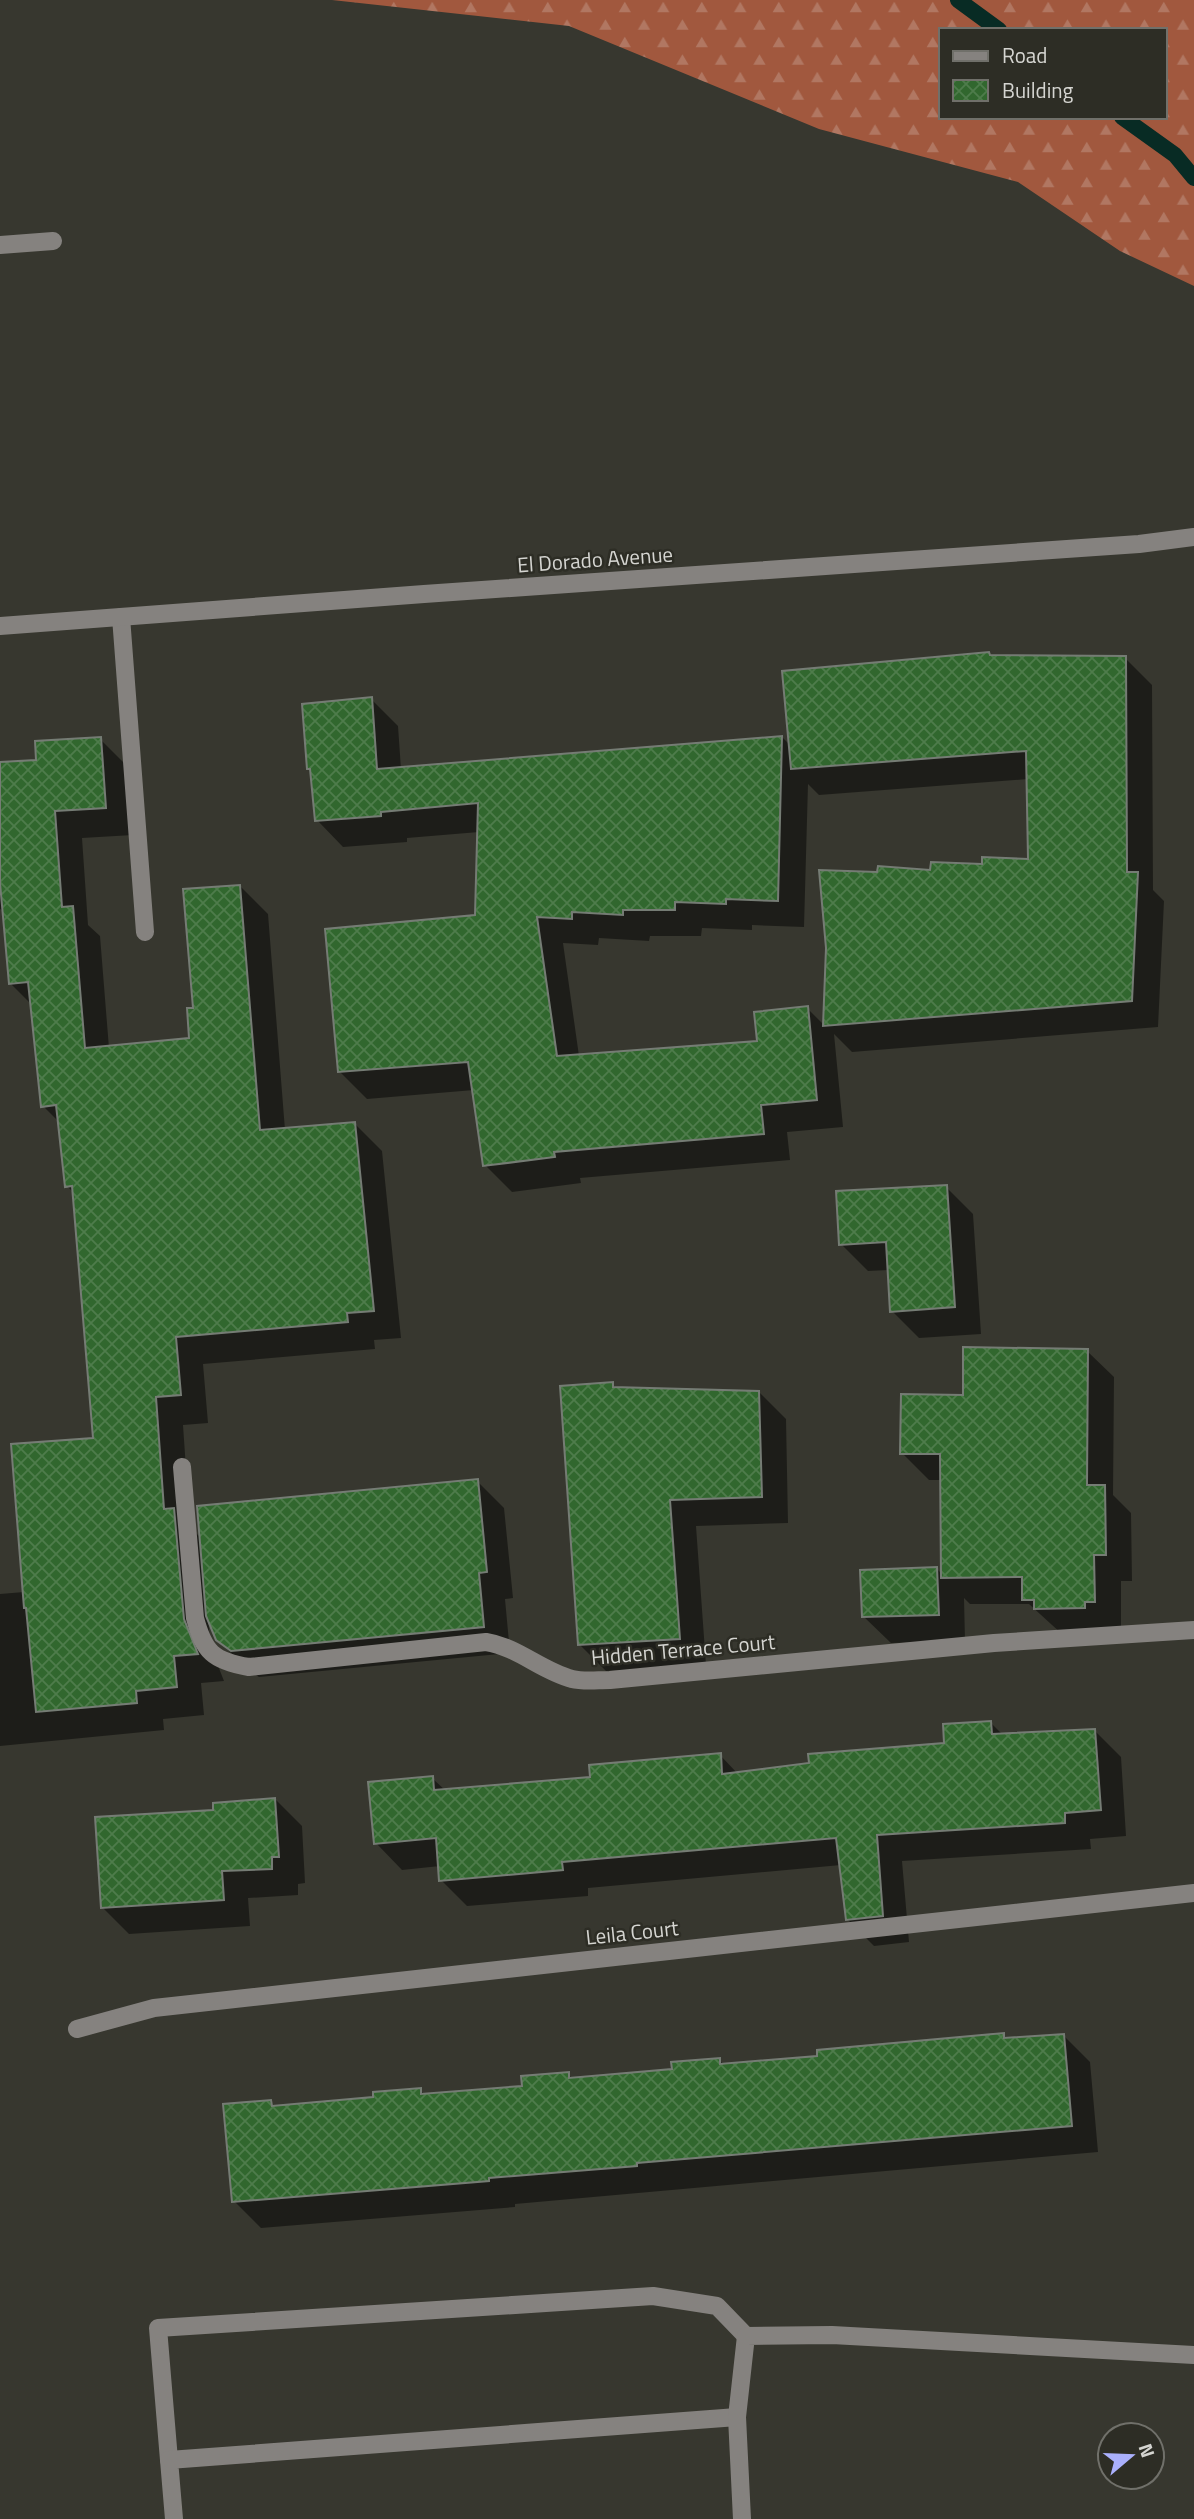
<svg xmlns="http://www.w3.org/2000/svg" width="1194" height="2519" font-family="'Titillium Web',sans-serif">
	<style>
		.forest { fill: url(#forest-firs); fill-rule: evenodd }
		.shadow { fill: #0007; fill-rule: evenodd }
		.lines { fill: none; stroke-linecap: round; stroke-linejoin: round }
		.stream { stroke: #082b24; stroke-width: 16 }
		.building { fill: url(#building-cross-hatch); stroke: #757c74; stroke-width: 2 }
		.minor { stroke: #85827f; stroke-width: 18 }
		.labels { text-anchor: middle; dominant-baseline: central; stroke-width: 5; stroke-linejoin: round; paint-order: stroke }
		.street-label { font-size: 21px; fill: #d5d5d1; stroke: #2d2d25 }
	</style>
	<defs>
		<pattern id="forest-firs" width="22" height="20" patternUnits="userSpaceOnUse" patternTransform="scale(1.75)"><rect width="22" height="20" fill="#a1583e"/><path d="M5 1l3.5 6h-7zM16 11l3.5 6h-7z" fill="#b17762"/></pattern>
		<pattern id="building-cross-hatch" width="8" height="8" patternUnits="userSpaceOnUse" patternTransform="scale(1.75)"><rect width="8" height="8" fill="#31672e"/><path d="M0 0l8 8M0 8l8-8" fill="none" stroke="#4e7c4b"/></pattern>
	</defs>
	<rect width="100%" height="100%" fill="#37372f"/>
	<path class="forest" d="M 332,0 L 1194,0 L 1194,286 L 1120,251 L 1018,182 L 819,129 L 569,26 ZM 940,30 L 1164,30 L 1164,117 L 940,117 Z"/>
	<g class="shadow">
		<path d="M 989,653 L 992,657 L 1125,658 L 1152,685 L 1153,890 L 1164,901 L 1158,1027 L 852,1052 L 834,1034 L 843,1127 L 787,1132 L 790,1160 L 580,1178 L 581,1183 L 512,1192 L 485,1165 L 474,1090 L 367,1099 L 340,1072 L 477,917 L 479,832 L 407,838 L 407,842 L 343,847 L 317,820 L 312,771 L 309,768 L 371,699 L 398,726 L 401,769 L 782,737 L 791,746 ZM 1028,779 L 1029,861 L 932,871 L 879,874 L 825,1026 L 807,1008 L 758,1042 L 579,1056 L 563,943 L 598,945 L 599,938 L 649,941 L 650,936 L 701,936 L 702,928 L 752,930 L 752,925 L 804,927 L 808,784 L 819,795 Z"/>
		<path d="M 100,739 L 128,767 L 133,835 L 82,838 L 88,925 L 100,936 L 109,1048 L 191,1039 L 195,1009 L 240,886 L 268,914 L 285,1130 L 354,1123 L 382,1151 L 401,1338 L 374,1340 L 375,1349 L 203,1364 L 208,1423 L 183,1425 L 190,1527 L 201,1538 L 477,1481 L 504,1508 L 513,1598 L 505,1599 L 510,1653 L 259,1677 L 245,1667 L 217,1639 L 208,1619 L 211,1648 L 224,1681 L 201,1683 L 204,1715 L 163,1719 L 164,1730 L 0,1746 L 0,1749 L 0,1594 L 24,1592 L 95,1440 L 74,1193 L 67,1186 L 60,1123 L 43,1106 L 32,1005 L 10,983 L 4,911 L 0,909 L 0,764 L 38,762 Z"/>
		<path d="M 946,1187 L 973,1214 L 981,1334 L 919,1338 L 892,1311 L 889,1270 L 868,1271 L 841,1244 Z"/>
		<path d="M 1087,1351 L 1114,1377 L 1113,1495 L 1131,1513 L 1132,1581 L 1121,1581 L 1121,1628 L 1063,1635 L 1029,1604 L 970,1604 L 964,1598 L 965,1641 L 891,1643 L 864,1617 L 937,1569 L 943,1575 L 942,1480 L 929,1480 L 902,1453 L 964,1397 Z"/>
		<path d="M 612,1384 L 617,1389 L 759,1392 L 786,1419 L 788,1523 L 696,1526 L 706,1665 L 606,1671 L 579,1644 Z"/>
		<path d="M 991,1723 L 1003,1735 L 1094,1730 L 1121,1757 L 1126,1836 L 1090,1839 L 1091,1849 L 902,1861 L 909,1942 L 874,1946 L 847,1919 L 841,1865 L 588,1888 L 588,1896 L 467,1906 L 441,1880 L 440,1866 L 402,1870 L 376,1843 L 432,1778 L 446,1791 L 592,1779 L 720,1755 L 738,1774 L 946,1744 Z"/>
		<path d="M 275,1799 L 302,1826 L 305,1883 L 298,1884 L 298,1895 L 248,1898 L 250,1926 L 129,1934 L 102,1907 L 215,1811 Z"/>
		<path d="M 1003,2035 L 1008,2040 L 1063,2035 L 1090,2062 L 1098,2152 L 515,2204 L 515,2207 L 261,2228 L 234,2201 L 270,2102 L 276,2107 L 375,2099 L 420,2090 L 426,2096 L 524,2087 L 568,2074 L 574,2080 L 674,2071 L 719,2060 L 725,2065 L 819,2057 Z"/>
	</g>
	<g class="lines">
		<g class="stream">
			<path d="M 958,0 L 999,30"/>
			<path d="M 1122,117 L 1175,155 L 1194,178"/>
		</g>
	</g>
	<g class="building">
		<path d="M 989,652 L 990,655 L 1126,656 L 1127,872 L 1138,872 L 1132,1001 L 823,1026 L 826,948 L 819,870 L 877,872 L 878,866 L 930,870 L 931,862 L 982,864 L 982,857 L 1028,859 L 1026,751 L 791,769 L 782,671 Z"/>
		<path d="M 372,697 L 377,769 L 782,736 L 778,901 L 726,899 L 726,904 L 675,902 L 675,910 L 623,910 L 623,915 L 572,912 L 572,919 L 537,917 L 557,1056 L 757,1041 L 754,1012 L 808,1006 L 817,1100 L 761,1105 L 764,1134 L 554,1152 L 555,1157 L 483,1166 L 468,1062 L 338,1072 L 325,929 L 475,915 L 478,803 L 381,812 L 381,816 L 315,821 L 310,769 L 307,769 L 302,704 Z"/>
		<path d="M 101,737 L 106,808 L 55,811 L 62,907 L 73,906 L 85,1048 L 189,1038 L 187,1008 L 193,1008 L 183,889 L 240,885 L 260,1130 L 355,1122 L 374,1311 L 347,1313 L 348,1322 L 176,1337 L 181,1395 L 156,1397 L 164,1509 L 174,1508 L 184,1619 L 198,1654 L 174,1656 L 177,1687 L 136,1691 L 137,1703 L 36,1712 L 26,1608 L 24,1608 L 11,1444 L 93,1438 L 72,1186 L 65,1187 L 56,1105 L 41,1107 L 28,982 L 9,984 L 0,883 L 0,762 L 36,760 L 35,741 Z"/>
		<path d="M 947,1185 L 955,1307 L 890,1312 L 886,1242 L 839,1245 L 836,1191 Z"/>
		<path d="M 963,1347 L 1088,1349 L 1087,1485 L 1105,1485 L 1106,1555 L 1094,1555 L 1095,1602 L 1085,1602 L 1085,1608 L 1034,1609 L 1034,1600 L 1022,1600 L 1022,1577 L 941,1578 L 940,1454 L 900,1454 L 901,1394 L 963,1395 Z"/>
		<path d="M 613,1382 L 613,1387 L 759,1391 L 762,1497 L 670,1500 L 680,1639 L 578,1645 L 560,1386 Z"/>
		<path d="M 478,1479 L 487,1572 L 479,1573 L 484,1627 L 231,1651 L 216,1640 L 206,1616 L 197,1506 Z"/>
		<path d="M 937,1567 L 939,1615 L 862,1617 L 860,1570 Z"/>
		<path d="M 991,1721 L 992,1734 L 1095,1729 L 1101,1810 L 1065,1813 L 1065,1823 L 877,1835 L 883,1916 L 846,1920 L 836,1838 L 562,1862 L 563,1870 L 439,1881 L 436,1838 L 374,1844 L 368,1782 L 433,1776 L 434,1790 L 590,1777 L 589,1765 L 721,1753 L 722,1774 L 809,1763 L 808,1754 L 944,1743 L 943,1724 Z"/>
		<path d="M 275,1798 L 279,1857 L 272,1857 L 272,1869 L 222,1871 L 224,1900 L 101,1908 L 95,1817 L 213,1810 L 213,1803 Z"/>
		<path d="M 1004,2033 L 1004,2038 L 1064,2034 L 1072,2126 L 637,2163 L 637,2166 L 489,2178 L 489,2181 L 232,2202 L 223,2104 L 271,2100 L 272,2106 L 373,2097 L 373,2092 L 421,2088 L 421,2094 L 522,2086 L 521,2076 L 569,2072 L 569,2078 L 672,2069 L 671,2062 L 720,2058 L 720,2064 L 817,2056 L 817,2050 Z"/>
	</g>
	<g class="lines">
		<g class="minor">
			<path d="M 0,245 L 53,241"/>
			<path d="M 121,617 L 145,932"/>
			<path d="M 0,626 L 424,594 L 1139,544 L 1194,537"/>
			<path d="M 182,1467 L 195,1618 C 204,1652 213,1661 249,1667 L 486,1642 C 518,1647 541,1671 572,1679 C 584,1682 597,1680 610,1680 L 994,1643 L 1194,1630"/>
			<path d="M 77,2029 L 154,2008 L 1194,1893"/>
			<path d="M 169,2460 L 158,2328 L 653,2296 L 717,2306 L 746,2336"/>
			<path d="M 174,2519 L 169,2460 L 737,2417"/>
			<path d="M 742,2519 L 737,2417 L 746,2336 L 832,2335 L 1194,2355"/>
		</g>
	</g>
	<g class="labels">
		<g class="street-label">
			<text transform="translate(595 559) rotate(-4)">El Dorado Avenue</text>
			<text transform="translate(683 1649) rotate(-5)">Hidden Terrace Court</text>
			<text transform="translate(632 1932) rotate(-6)">Leila Court</text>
		</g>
	</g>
	<rect x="939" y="28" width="228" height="91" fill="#2d2d25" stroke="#70706a" stroke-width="2"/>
	<rect x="953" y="51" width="35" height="10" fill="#85827f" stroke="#70706a" stroke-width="2"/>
	<text x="1002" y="63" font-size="21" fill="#d5d5d1">Road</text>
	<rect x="953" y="80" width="35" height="21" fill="url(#building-cross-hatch)" stroke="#70706a" stroke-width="2"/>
	<text x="1002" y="98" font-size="21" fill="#d5d5d1">Building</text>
	<g transform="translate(1131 2456) rotate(71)"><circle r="33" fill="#2d2d25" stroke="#70706a" stroke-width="2"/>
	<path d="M0-5L12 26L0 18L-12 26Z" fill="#aab0fc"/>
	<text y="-10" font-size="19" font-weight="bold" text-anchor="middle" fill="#d5d5d1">N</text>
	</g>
</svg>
